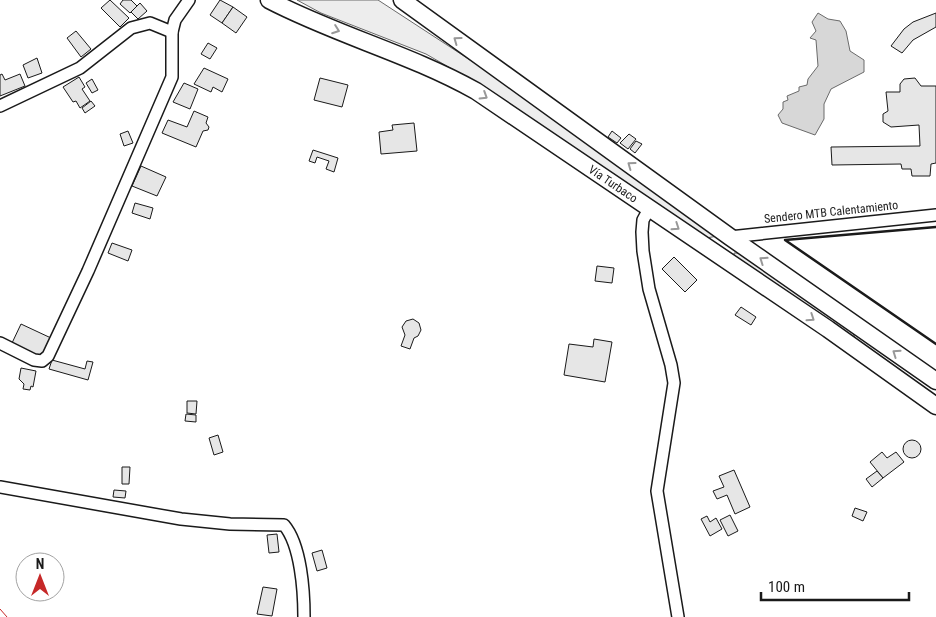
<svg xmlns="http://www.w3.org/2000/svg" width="936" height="617" font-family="'Roboto Condensed',sans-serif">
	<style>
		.built { fill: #ededed; stroke: #6a6a6a }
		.water { fill: #d7d7d7; stroke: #6a6a6a }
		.building { fill: #e6e6e6; stroke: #1a1a1a }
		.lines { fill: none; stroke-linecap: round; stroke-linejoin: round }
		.minor-casing { stroke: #1a1a1a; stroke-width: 14 }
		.highway-casing { stroke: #1a1a1a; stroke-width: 19 }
		.minor { stroke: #fff; stroke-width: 11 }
		.highway { stroke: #fff; stroke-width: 16 }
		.wall { stroke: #1a1a1a; stroke-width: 2.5 }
		.power { stroke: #c62828; stroke-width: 1; stroke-dasharray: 18 4 2.5 4; stroke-linecap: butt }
		.oneway { stroke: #989898 }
		.labels { text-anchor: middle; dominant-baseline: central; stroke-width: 4; stroke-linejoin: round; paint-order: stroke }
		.street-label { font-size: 12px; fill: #1a1a1a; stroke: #fff }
	</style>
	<rect width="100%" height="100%" fill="#fff"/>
	<g class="built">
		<path d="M 297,0 L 378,0 L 490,73 L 718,236 L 706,238 L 497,95 L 426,54 L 321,13 Z"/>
		<path d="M 734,253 L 740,253 L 852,330 L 856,341 L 734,259 Z"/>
	</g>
	<path class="water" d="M 818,13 L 828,19 L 840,21 L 846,31 L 850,51 L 864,60 L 864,72 L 831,89 L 824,104 L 824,119 L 815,135 L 782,123 L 778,115 L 783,109 L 783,102 L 788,100 L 787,96 L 799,91 L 799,87 L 807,85 L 808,79 L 818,66 L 816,40 L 810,38 L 816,31 L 812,22 Z"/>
	<g class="building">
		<path d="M 110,0 L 129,18 L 120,27 L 101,8 Z"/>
		<path d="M 123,0 L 131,0 L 137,6 L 130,13 L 120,4 Z"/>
		<path d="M 220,0 L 233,7 L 222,23 L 210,15 Z"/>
		<path d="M 140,3 L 147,11 L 138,19 L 131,12 Z"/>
		<path d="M 233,7 L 247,17 L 236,33 L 222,23 Z"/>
		<path d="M 936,13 L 936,27 L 913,40 L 902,53 L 891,46 L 904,29 L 913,22 Z"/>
		<path d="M 76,31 L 91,49 L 81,57 L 67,38 Z"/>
		<path d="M 208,43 L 217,48 L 210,59 L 201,54 Z"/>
		<path d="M 37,58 L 42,73 L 28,78 L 23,65 Z"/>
		<path d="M 204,68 L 228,79 L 222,92 L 213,87 L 211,92 L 194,84 Z"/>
		<path d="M 2,74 L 5,80 L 20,74 L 25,86 L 0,96 L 0,75 Z"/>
		<path d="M 79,77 L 85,87 L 82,89 L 90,101 L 80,108 L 76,101 L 73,102 L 63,87 Z"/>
		<path d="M 320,78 L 348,85 L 342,107 L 314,100 Z"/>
		<path d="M 915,78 L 921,86 L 936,86 L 936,163 L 931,164 L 930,176 L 912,176 L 911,169 L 902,169 L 901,164 L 832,165 L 831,147 L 920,146 L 919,125 L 891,127 L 883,122 L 883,114 L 888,111 L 886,92 L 900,92 L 900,84 L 904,79 Z"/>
		<path d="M 92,79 L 98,90 L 92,93 L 86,83 Z"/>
		<path d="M 184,83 L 198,89 L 190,109 L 173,102 Z"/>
		<path d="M 91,101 L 95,106 L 85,113 L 82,108 Z"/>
		<path d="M 194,111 L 208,117 L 206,123 L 209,127 L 208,130 L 203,131 L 196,147 L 162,133 L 168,120 L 187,127 Z"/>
		<path d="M 414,123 L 417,151 L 381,154 L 379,132 L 393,130 L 392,125 Z"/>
		<path d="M 128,131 L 133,143 L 124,146 L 120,134 Z"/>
		<path d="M 612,131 L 621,138 L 617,143 L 608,137 Z"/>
		<path d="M 629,134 L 636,139 L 628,149 L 620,143 Z"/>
		<path d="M 636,141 L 642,144 L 635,153 L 630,149 Z"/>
		<path d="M 313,150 L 338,158 L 334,172 L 326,169 L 329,161 L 317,157 L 315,163 L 309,161 Z"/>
		<path d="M 141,166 L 166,177 L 157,196 L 132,186 Z"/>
		<path d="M 135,203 L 153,208 L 150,219 L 132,213 Z"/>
		<path d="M 112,243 L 132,250 L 128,261 L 108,253 Z"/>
		<path d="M 674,257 L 697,280 L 685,292 L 662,269 Z"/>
		<path d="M 597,266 L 614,268 L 612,283 L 595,281 Z"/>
		<path d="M 741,307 L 756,317 L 751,325 L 735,315 Z"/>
		<path d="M 413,319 L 419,323 L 421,330 L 418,336 L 414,338 L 410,349 L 401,346 L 405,335 L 402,327 L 406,321 Z"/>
		<path d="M 21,324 L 51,338 L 42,358 L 12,343 Z"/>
		<path d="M 594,339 L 612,342 L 605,382 L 564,375 L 569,344 L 593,347 Z"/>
		<path d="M 52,360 L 85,369 L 87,361 L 93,362 L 88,380 L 49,369 Z"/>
		<path d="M 21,368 L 36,371 L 33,387 L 31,386 L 30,390 L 23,389 L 24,384 L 19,379 Z"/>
		<path d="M 187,401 L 197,401 L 196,414 L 187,413 Z"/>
		<path d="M 186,414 L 196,415 L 196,422 L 185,421 Z"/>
		<path d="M 218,435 L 223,452 L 214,455 L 209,438 Z"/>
		<circle cx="912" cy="449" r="9"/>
		<path d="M 882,452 L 887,458 L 896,452 L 904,462 L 883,478 L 870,462 Z"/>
		<path d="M 122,467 L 130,467 L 129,484 L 122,484 Z"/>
		<path d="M 734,470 L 750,507 L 735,514 L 727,495 L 717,499 L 713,491 L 724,487 L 719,476 Z"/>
		<path d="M 877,471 L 883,478 L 872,487 L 866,479 Z"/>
		<path d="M 114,490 L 126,491 L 125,498 L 113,497 Z"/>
		<path d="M 855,508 L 867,512 L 863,521 L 852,516 Z"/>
		<path d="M 730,515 L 738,531 L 728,536 L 720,520 Z"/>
		<path d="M 707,516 L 710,522 L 716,518 L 722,529 L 710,536 L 701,519 Z"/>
		<path d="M 277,534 L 279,552 L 269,553 L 267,535 Z"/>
		<path d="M 322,550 L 327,568 L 317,571 L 312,553 Z"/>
		<path d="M 263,587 L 277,589 L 272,616 L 257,614 Z"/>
	</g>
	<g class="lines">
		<defs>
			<g id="minor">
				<path d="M 0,106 L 80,68 L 131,28 L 150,23 L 172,32"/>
				<path d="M 649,209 L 643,220 L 642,232 L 643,251 L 649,289 L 671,365 L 674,383 L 657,491 L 678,617"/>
				<path d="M 730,237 L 936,215"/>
				<path d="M 0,343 L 34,360 L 42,361 L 48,356 L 88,271 L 172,77 L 172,32 L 175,20 L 189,0"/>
				<path d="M 0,487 L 181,519 L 230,524 L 284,525 C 301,545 304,591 304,617"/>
			</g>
			<g id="highway">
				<path d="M 269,0 C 336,35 410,54 476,91 L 828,329 L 936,406"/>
				<path d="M 402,0 L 730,237 L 936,381"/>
			</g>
		</defs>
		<use href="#minor" class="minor-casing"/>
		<use href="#highway" class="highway-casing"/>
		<use href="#minor" class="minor"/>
		<use href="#highway" class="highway"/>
		<path class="wall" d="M 936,227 L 785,240 L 936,344"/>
		<path class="power" d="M 0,609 L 7,617"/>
	</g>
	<defs><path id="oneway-chevron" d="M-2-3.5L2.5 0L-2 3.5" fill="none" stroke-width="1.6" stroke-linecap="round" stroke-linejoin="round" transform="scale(1.25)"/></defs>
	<g class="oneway">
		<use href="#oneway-chevron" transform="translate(336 30) rotate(20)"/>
		<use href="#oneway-chevron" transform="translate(457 40) rotate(-144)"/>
		<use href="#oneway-chevron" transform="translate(484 96) rotate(32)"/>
		<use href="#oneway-chevron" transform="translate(631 165) rotate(-144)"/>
		<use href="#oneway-chevron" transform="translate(676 227) rotate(34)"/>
		<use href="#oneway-chevron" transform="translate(763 260) rotate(-145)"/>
		<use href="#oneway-chevron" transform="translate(811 318) rotate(34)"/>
		<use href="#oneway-chevron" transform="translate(896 353) rotate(-145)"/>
	</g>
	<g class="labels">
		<g class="street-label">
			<text transform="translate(613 184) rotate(34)">Vía Turbaco</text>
			<text transform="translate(831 212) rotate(-6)">Sendero MTB Calentamiento</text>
		</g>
	</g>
	<g transform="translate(40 577)"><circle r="24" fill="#ffffff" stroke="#a3a3a3"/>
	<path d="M0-4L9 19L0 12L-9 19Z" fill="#c62828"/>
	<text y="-8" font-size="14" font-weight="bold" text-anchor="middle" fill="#1a1a1a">N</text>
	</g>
	<path d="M761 592v8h148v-8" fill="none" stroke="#1a1a1a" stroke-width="2.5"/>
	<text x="768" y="592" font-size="15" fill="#1a1a1a" stroke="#ffffff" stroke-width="4" paint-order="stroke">100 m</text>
</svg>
